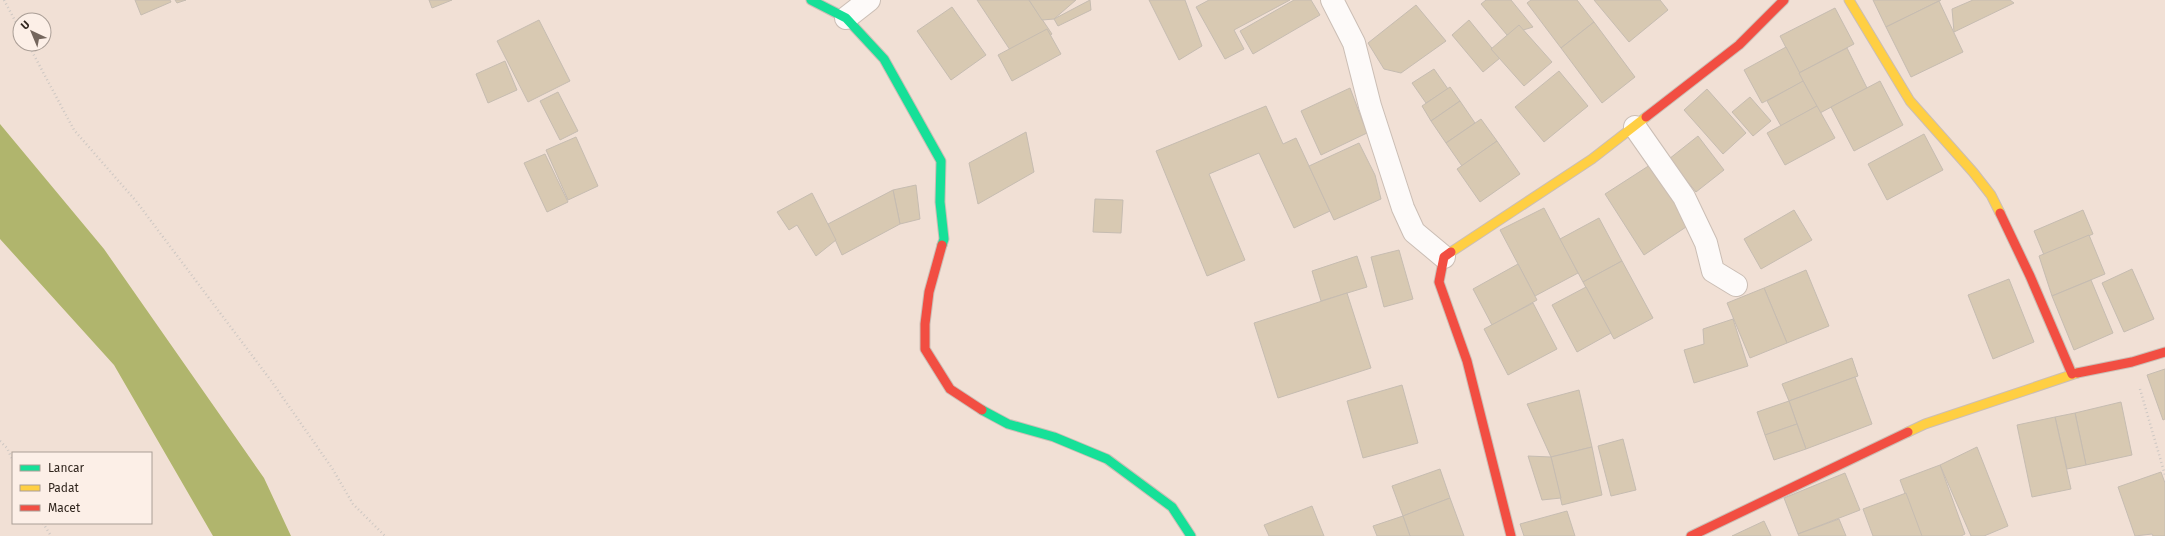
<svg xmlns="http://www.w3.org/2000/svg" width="2165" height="536" font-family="'Fira Sans',sans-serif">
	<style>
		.water { fill: #b0b56d }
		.building { fill: #d8c9b2; stroke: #c6bcb1 }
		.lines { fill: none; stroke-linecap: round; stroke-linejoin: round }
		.street-casing { stroke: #cbbeb5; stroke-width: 24 }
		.fast-casing { stroke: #cbbeb5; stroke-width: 11 }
		.slow-casing { stroke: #cbbeb5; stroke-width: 11 }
		.jam-casing { stroke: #cbbeb5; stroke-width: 11 }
		.path { stroke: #cdc7c3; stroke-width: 2.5; stroke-dasharray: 1 3; stroke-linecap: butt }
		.street { stroke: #fdfaf9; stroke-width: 22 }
		.fast { stroke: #16e098; stroke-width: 9 }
		.slow { stroke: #ffcf43; stroke-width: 9 }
		.jam { stroke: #f24e42; stroke-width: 9 }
	</style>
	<rect width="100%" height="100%" fill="#f1e0d5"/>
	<path class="water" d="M 0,124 L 104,249 L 264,478 L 291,536 L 213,536 L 114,365 L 0,239 Z"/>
	<g class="building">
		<path d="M 135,0 L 170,0 L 171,2 L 141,15 Z"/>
		<path d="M 175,0 L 186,0 L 177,3 Z"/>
		<path d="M 429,0 L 452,0 L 432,8 Z"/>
		<path d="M 977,0 L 1029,0 L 1052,34 L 1016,59 Z"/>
		<path d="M 1029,0 L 1076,0 L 1054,19 L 1042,20 Z"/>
		<path d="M 1090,0 L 1091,10 L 1058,26 L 1054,19 Z"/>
		<path d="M 1149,0 L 1185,0 L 1202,46 L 1179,60 Z"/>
		<path d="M 1209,0 L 1290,0 L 1234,30 L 1244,49 L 1225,59 L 1196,7 Z"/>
		<path d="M 1294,0 L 1311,0 L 1320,15 L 1253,54 L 1240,31 Z"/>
		<path d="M 1486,0 L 1511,0 L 1533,27 L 1507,35 L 1481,4 Z"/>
		<path d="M 1531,0 L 1577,0 L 1594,22 L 1561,48 L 1527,3 Z"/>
		<path d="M 1594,0 L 1660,0 L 1668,10 L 1629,42 Z"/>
		<path d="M 1873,0 L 1941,0 L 1886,27 Z"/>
		<path d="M 1973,0 L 2010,0 L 2014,3 L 1954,32 L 1952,9 Z"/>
		<path d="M 1939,1 L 1963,52 L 1911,77 L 1886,27 Z"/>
		<path d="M 1416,5 L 1446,41 L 1401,73 L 1384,69 L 1368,43 Z"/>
		<path d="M 952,7 L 986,55 L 951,80 L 917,31 Z"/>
		<path d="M 1835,8 L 1854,44 L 1799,73 L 1780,36 Z"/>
		<path d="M 539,20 L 570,81 L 528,102 L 497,41 Z"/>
		<path d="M 1469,20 L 1500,58 L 1483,72 L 1452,35 Z"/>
		<path d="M 1594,22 L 1635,77 L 1602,103 L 1561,48 Z"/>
		<path d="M 1519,25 L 1552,62 L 1524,86 L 1491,49 Z"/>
		<path d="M 1047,29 L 1061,54 L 1012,81 L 998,55 Z"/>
		<path d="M 1786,47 L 1804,81 L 1762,103 L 1744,70 Z"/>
		<path d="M 1847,48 L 1867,88 L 1820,113 L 1799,73 Z"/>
		<path d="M 505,61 L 517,90 L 488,103 L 476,74 Z"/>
		<path d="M 1434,69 L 1448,89 L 1426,103 L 1412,83 Z"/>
		<path d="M 1559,71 L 1588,106 L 1544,142 L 1515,107 Z"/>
		<path d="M 1803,81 L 1817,106 L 1781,126 L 1767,101 Z"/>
		<path d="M 1880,81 L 1903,125 L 1854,151 L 1831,107 Z"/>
		<path d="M 1450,87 L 1460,101 L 1431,121 L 1422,106 Z"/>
		<path d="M 1350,88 L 1367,133 L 1321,155 L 1301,111 Z"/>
		<path d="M 1707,89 L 1746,133 L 1723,154 L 1684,110 Z"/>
		<path d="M 558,92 L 578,131 L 560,140 L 540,101 Z"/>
		<path d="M 1750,97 L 1771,121 L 1753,136 L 1732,112 Z"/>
		<path d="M 1460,101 L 1475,123 L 1446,143 L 1431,121 Z"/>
		<path d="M 1266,106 L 1283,144 L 1296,138 L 1330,211 L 1294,228 L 1259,153 L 1209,174 L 1245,260 L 1207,276 L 1156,151 Z"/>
		<path d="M 1817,106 L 1835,138 L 1785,165 L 1767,133 Z"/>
		<path d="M 1481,119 L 1497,141 L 1462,166 L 1446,143 Z"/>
		<path d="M 1026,132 L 1034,172 L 978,204 L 969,163 Z"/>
		<path d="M 1924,134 L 1943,170 L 1887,200 L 1868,164 Z"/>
		<path d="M 1698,136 L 1724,170 L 1696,192 L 1669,159 Z"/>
		<path d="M 576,137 L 598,186 L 568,200 L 546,150 Z"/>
		<path d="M 1497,141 L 1520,174 L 1480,202 L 1457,169 Z"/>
		<path d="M 1359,143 L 1375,175 L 1381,199 L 1334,220 L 1309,166 Z"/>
		<path d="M 545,154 L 568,202 L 547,212 L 524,163 Z"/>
		<path d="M 1650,165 L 1689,225 L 1644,255 L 1605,194 Z"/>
		<path d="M 916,185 L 920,219 L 900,224 L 893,190 Z"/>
		<path d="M 893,190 L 900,224 L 842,255 L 828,224 Z"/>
		<path d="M 812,193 L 836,240 L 816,256 L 797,225 L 789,230 L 777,212 Z"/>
		<path d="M 1095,199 L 1123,200 L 1121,233 L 1093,232 Z"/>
		<path d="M 1544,208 L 1578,273 L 1535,296 L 1500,230 Z"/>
		<path d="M 1794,210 L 1812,240 L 1761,269 L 1744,239 Z"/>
		<path d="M 2083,210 L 2093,234 L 2044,255 L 2034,231 Z"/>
		<path d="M 1599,218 L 1622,261 L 1583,282 L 1560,239 Z"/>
		<path d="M 2089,235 L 2105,274 L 2052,296 L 2039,256 Z"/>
		<path d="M 1399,250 L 1413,299 L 1384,307 L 1371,257 Z"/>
		<path d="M 1357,256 L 1367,287 L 1321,301 L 1312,271 Z"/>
		<path d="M 1622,261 L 1653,318 L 1614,339 L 1583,282 Z"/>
		<path d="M 1518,264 L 1537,300 L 1492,325 L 1473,289 Z"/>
		<path d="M 2132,269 L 2154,319 L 2124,332 L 2102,283 Z"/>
		<path d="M 1806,270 L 1829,326 L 1787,343 L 1764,288 Z"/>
		<path d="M 2009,279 L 2034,342 L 1993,359 L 1968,295 Z"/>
		<path d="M 2091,280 L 2113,333 L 2074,350 L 2052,296 Z"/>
		<path d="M 1586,287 L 1611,333 L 1577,352 L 1552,305 Z"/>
		<path d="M 1764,288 L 1787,343 L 1750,358 L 1727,303 Z"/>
		<path d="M 1347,293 L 1371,368 L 1278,398 L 1254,323 Z"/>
		<path d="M 1533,303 L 1557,349 L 1508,375 L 1484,329 Z"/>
		<path d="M 1733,319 L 1748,366 L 1694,383 L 1684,350 L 1704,344 L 1703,329 Z"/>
		<path d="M 1852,358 L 1858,376 L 1789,401 L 1782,384 Z"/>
		<path d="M 2165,369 L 2165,419 L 2163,420 L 2147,375 Z"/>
		<path d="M 1855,377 L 1872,424 L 1806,449 L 1789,401 Z"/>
		<path d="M 1402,385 L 1418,443 L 1363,458 L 1347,401 Z"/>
		<path d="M 1579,390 L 1592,447 L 1551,457 L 1527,404 Z"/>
		<path d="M 1789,401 L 1797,424 L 1765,435 L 1757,412 Z"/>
		<path d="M 2121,402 L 2132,455 L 2086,465 L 2075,413 Z"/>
		<path d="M 2075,413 L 2086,465 L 2067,469 L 2055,417 Z"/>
		<path d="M 2055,417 L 2071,489 L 2032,497 L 2017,425 Z"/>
		<path d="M 1797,424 L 1806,449 L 1774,460 L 1765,435 Z"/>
		<path d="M 1623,439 L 1636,490 L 1611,496 L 1598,446 Z"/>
		<path d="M 1592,447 L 1602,495 L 1562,505 L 1551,457 Z"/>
		<path d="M 1977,447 L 2008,526 L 1984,536 L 1971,536 L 1940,465 Z"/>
		<path d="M 1528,456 L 1551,457 L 1561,498 L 1542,500 Z"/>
		<path d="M 1940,465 L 1965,534 L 1961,536 L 1921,536 L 1900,480 Z"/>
		<path d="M 1440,469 L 1450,498 L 1403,516 L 1392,486 Z"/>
		<path d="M 2161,472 L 2165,483 L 2165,536 L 2153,536 L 2152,534 L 2135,536 L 2118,487 Z"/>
		<path d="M 1845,473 L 1860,510 L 1798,534 L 1784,498 Z"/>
		<path d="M 1906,493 L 1922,536 L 1873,536 L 1863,509 Z"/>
		<path d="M 1450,498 L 1464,536 L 1410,536 L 1403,516 Z"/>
		<path d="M 1312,506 L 1324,536 L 1269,536 L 1264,525 Z"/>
		<path d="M 1567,511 L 1575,536 L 1524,536 L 1520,524 Z"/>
		<path d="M 1403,516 L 1410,536 L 1377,536 L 1373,526 Z"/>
		<path d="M 1839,519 L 1846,536 L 1799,536 L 1798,534 Z"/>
		<path d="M 1764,521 L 1771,536 L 1732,536 Z"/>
	</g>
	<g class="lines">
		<defs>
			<g id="street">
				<path d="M 1332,0 L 1354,43 L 1370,106 L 1403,208 L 1414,232 L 1444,257"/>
				<path d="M 846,18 L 869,0"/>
				<path d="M 1635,127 L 1684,197 L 1706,243 L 1713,271 L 1736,285"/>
			</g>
			<g id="fast">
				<path d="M 811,0 L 846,18 L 884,59 L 941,161 L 940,202 L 944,239 L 942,245"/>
				<path d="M 982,410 L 1008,424 L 1054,437 L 1107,459 L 1172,507 L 1191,536"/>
			</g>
			<g id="slow">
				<path d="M 1849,0 L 1910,101 L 1973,172 L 1991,195 L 2000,213"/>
				<path d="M 1451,252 L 1592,159 L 1646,117"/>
				<path d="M 1908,432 L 1925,424 L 2077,373"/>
			</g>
			<g id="jam">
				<path d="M 1646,117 L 1739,45 L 1784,0"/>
				<path d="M 2000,213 L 2030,276 L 2072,374"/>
				<path d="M 942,245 L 929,292 L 925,324 L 925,349 L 950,389 L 982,410"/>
				<path d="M 1451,252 L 1444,257 L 1439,282 L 1467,361 L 1511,536"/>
				<path d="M 2077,373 L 2132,362 L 2165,352"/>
				<path d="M 1691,536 L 1908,432"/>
			</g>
		</defs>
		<use href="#street" class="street-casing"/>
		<use href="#fast" class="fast-casing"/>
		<use href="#slow" class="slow-casing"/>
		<use href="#jam" class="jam-casing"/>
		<g class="path">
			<path d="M 4,0 L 20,30"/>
			<path d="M 28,44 L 74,130 L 136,201 L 272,382 L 332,468 L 353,504 L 385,536"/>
			<path d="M 2140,389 L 2165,475"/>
			<path d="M 0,441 L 7,448 L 13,461"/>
			<path d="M 43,523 L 51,536"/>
		</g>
		<use href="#street" class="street"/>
		<use href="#fast" class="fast"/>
		<use href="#slow" class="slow"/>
		<use href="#jam" class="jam"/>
	</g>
	<rect x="12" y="452" width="140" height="72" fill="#fcefe7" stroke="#aa9e96"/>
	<rect x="20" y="465" width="20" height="6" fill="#16e098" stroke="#aa9e96"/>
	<text x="48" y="472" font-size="12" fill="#30251d">Lancar</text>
	<rect x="20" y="485" width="20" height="6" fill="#ffcf43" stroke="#aa9e96"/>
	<text x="48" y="492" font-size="12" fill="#30251d">Padat</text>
	<rect x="20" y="505" width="20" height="6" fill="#f24e42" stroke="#aa9e96"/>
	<text x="48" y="512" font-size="12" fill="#30251d">Macet</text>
	<g transform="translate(32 32) rotate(316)"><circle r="19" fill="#fcefe7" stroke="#aa9e96"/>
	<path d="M0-3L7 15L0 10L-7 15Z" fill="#74665d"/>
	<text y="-6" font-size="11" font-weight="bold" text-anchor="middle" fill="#30251d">U</text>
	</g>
</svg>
